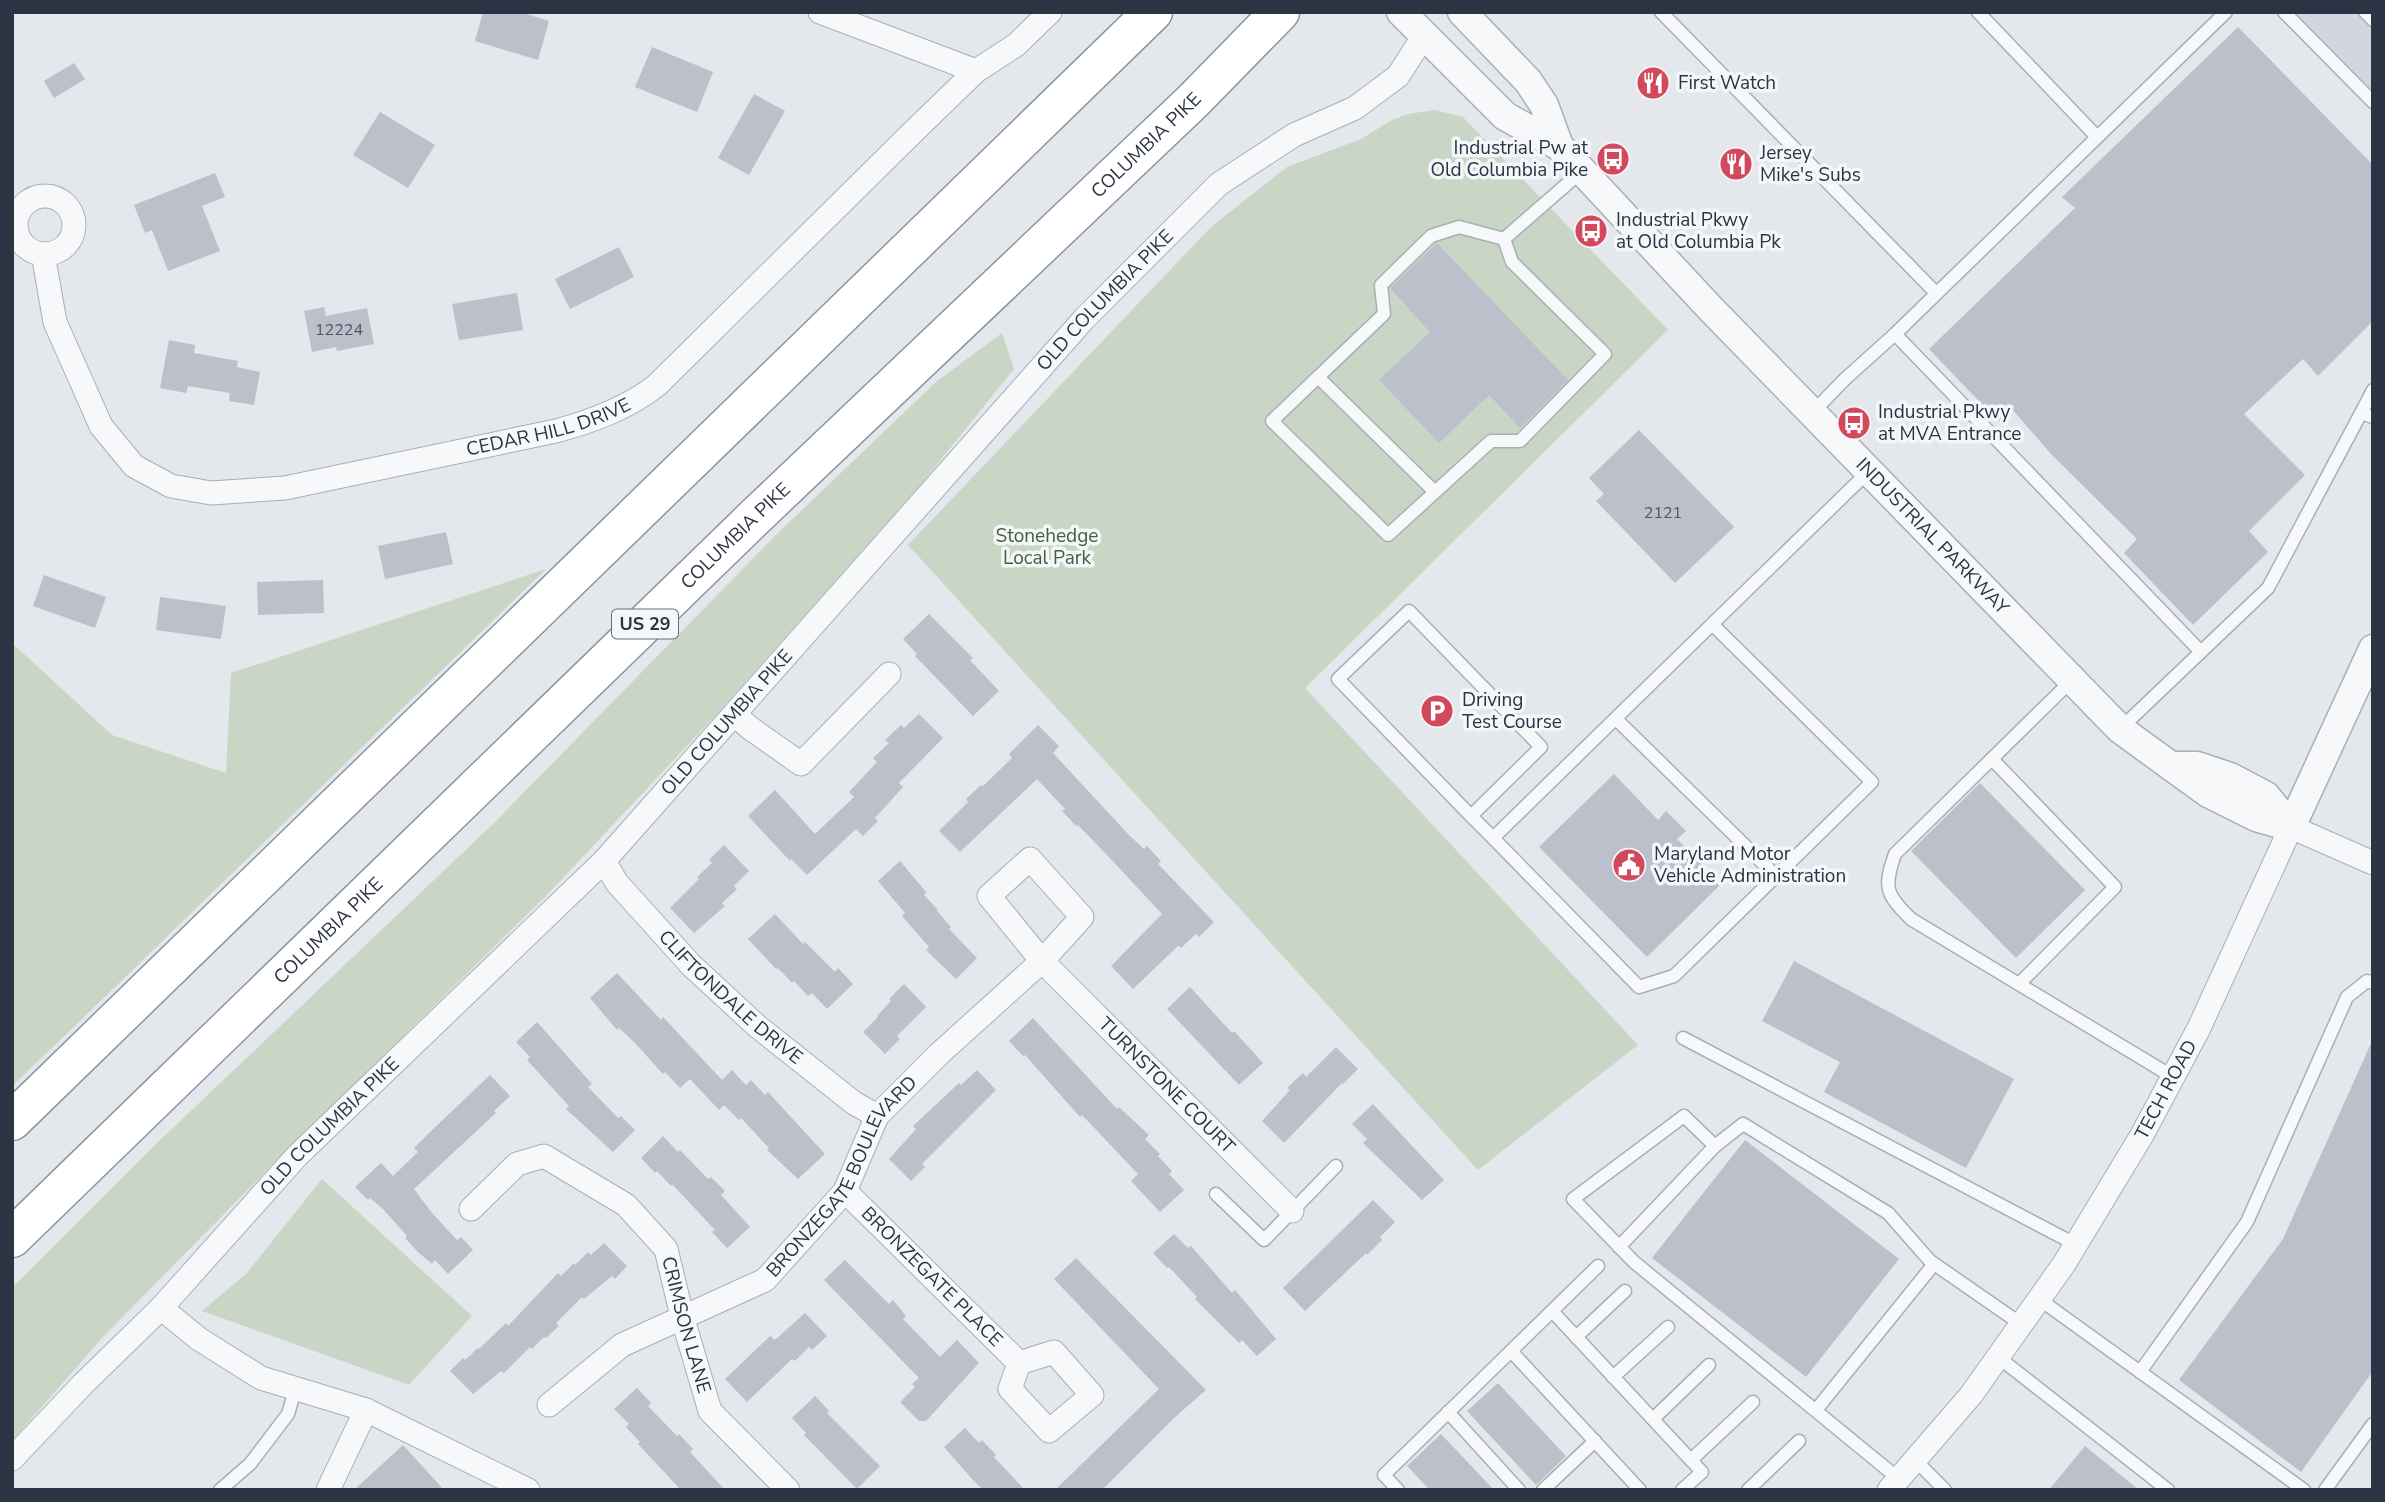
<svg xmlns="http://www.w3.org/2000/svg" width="2385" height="1502" font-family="'Nunito Sans',sans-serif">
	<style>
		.built { fill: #d2d6de }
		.green { fill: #c9d6c5 }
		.building { fill: #bbc0ca }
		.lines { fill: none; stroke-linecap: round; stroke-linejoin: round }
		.service-casing { stroke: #a9aeb7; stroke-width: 15 }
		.minor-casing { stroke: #a9aeb7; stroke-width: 25 }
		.tertiary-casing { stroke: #a9aeb7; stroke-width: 31 }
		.trunk-casing { stroke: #8b94a3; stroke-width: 41 }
		.service { stroke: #f7f8fa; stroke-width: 12 }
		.minor { stroke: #f7f8fa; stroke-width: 23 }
		.tertiary { stroke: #f7f8fa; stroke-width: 28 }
		.trunk { stroke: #fff; stroke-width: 38 }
		.labels { text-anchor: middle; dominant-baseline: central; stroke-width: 7; stroke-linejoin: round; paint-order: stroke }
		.number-label { font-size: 16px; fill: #4f5766 }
		.shield { fill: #f4f6f9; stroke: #676e7b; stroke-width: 2 }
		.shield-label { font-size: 18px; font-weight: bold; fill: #2b3445 }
		.poi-label { font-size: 19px; fill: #2b3445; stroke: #f4f6f9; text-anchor: start }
		.street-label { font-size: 19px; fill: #2b3445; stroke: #f4f6f9 }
		.park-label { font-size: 19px; fill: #3f6138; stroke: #f4f6f9 }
	</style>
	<rect width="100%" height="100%" fill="#e4e7ec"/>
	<path class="built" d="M 2294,12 L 2373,12 L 2373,91 Z"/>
	<g class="green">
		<path d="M 1435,110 L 1463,117 L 1668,330 L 1305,688 L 1638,1045 L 1478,1170 L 908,545 L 1212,226 L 1287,167 L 1361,139 L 1392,120 L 1408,114 Z"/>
		<path d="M 1002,333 L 1014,369 L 922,483 L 717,714 L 547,895 L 280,1157 L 102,1338 L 12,1441 L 12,1288 L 154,1146 L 493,824 L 779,532 L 937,381 Z"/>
		<path d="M 546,569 L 82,1019 L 12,1086 L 12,643 L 112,735 L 226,773 L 231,673 Z"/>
		<path d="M 322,1179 L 472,1316 L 409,1385 L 202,1311 L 246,1274 Z"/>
	</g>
	<g class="building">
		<path d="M 483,12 L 520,12 L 549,21 L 538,60 L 475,41 Z"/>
		<path d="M 2238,27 L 2373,165 L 2373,321 L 2318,376 L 2303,359 L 2244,414 L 2305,475 L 2249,531 L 2268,552 L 2193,625 L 2124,553 L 2137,539 L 2051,454 L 2012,409 L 1999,422 L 1929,349 L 2075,208 L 2062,197 Z"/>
		<path d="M 652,47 L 713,72 L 697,112 L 635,87 Z"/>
		<path d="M 74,63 L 85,79 L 54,98 L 44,81 Z"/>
		<path d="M 754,94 L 785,111 L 749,175 L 718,158 Z"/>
		<path d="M 380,112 L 435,145 L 408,188 L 353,155 Z"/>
		<path d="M 215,173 L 225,197 L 202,206 L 220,251 L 168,271 L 152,230 L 145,233 L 134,205 Z"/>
		<path d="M 1437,243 L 1568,380 L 1520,428 L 1489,395 L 1439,443 L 1379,380 L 1430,332 L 1390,288 Z"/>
		<path d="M 619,247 L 634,277 L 570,309 L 555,279 Z"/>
		<path d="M 517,293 L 523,330 L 459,340 L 452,304 Z"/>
		<path d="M 324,307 L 326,316 L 367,308 L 374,344 L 337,351 L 336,347 L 312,352 L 304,311 Z"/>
		<path d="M 169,340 L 195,345 L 194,353 L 238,361 L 237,367 L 260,372 L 254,405 L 229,401 L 230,393 L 188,386 L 186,393 L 160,388 Z"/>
		<path d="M 1639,430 L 1734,527 L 1675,583 L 1596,501 L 1604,494 L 1589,478 Z"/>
		<path d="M 446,532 L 453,564 L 385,579 L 378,546 Z"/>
		<path d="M 44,575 L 106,597 L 95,628 L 33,606 Z"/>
		<path d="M 323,580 L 324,613 L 258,615 L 257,582 Z"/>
		<path d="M 160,597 L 226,606 L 221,639 L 156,630 Z"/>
		<path d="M 929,614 L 973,658 L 970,660 L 999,691 L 973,716 L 915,656 L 917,654 L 903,639 Z"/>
		<path d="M 919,714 L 943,738 L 899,783 L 903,787 L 875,818 L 878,821 L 863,836 L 856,829 L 807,875 L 791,859 L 790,861 L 748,816 L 775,790 L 815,834 L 854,797 L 849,792 L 877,762 L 873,758 L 889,743 L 885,740 L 901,725 L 904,728 Z"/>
		<path d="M 1038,725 L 1059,746 L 1053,753 L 1129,835 L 1144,849 L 1147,846 L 1161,861 L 1158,864 L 1214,922 L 1199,937 L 1196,934 L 1181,948 L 1178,946 L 1133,989 L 1111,966 L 1162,914 L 1107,855 L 1078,825 L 1076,826 L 1062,811 L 1065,809 L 1037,779 L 960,852 L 939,831 L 968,802 L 966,799 L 981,785 L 983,786 L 1012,758 L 1009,754 Z"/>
		<path d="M 1614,774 L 1658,820 L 1666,811 L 1686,831 L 1677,839 L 1721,884 L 1647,957 L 1539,847 Z"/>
		<path d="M 1980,783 L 2085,890 L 2016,958 L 1911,851 Z"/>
		<path d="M 724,845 L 749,871 L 734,886 L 737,889 L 722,903 L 725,906 L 694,933 L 670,908 L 699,879 L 697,877 L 712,863 L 709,860 Z"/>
		<path d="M 900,861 L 926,892 L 924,895 L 938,910 L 937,911 L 951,927 L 949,929 L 977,958 L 956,979 L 926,950 L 929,947 L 902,916 L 905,913 L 878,881 Z"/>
		<path d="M 775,914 L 803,944 L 805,942 L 835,972 L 838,968 L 853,984 L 827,1009 L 812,993 L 808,996 L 794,981 L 792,983 L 778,968 L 776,969 L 748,939 Z"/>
		<path d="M 1794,961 L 2014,1079 L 1966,1168 L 1824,1092 L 1840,1062 L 1762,1021 Z"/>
		<path d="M 617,973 L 661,1020 L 663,1017 L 722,1080 L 732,1070 L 746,1085 L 751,1080 L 765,1095 L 768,1092 L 825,1154 L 798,1179 L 767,1150 L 769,1148 L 741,1118 L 739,1120 L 724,1105 L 719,1110 L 690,1079 L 680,1088 L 665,1072 L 663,1074 L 635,1043 L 619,1028 L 617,1030 L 590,998 Z"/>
		<path d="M 904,984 L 926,1007 L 897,1036 L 900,1039 L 885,1054 L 863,1032 L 878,1017 L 877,1016 L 891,1001 L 889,999 Z"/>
		<path d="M 1190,987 L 1232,1033 L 1234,1031 L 1263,1063 L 1239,1085 L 1167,1009 Z"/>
		<path d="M 1033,1018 L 1117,1109 L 1119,1107 L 1149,1135 L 1145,1139 L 1160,1154 L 1158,1156 L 1172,1171 L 1169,1174 L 1184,1190 L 1160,1212 L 1131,1181 L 1138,1174 L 1082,1115 L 1080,1117 L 1025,1055 L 1023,1056 L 1009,1041 Z"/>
		<path d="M 537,1022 L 592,1084 L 588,1087 L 618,1118 L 621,1116 L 635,1130 L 613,1152 L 566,1109 L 569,1106 L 527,1060 L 530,1057 L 516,1042 Z"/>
		<path d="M 2373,1039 L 2373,1371 L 2301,1472 L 2179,1380 L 2283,1239 Z"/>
		<path d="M 1336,1047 L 1358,1069 L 1343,1084 L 1342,1083 L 1284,1143 L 1262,1121 L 1290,1090 L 1287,1088 L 1303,1073 L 1306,1077 Z"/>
		<path d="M 977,1070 L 996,1090 L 922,1164 L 925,1167 L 911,1181 L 889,1159 L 916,1129 L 913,1126 L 959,1083 L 961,1085 Z"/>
		<path d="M 490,1075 L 510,1096 L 494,1111 L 496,1113 L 414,1189 L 432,1213 L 457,1240 L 461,1237 L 473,1250 L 448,1274 L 435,1260 L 432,1264 L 418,1252 L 405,1238 L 407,1236 L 384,1210 L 370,1198 L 368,1200 L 355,1187 L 381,1163 L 393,1176 L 418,1152 L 414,1148 L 429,1133 Z"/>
		<path d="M 1373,1104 L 1444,1180 L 1422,1200 L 1363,1143 L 1367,1139 L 1352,1124 Z"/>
		<path d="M 663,1136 L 678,1152 L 680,1150 L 708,1179 L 711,1177 L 725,1191 L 721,1195 L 750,1227 L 727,1248 L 712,1232 L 715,1230 L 672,1184 L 671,1186 L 657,1171 L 655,1173 L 641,1158 Z"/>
		<path d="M 1745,1140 L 1899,1259 L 1806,1377 L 1652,1258 Z"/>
		<path d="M 1373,1200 L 1395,1222 L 1380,1237 L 1382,1240 L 1367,1255 L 1366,1253 L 1305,1311 L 1283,1288 Z"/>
		<path d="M 1174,1234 L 1188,1248 L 1191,1246 L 1232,1293 L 1235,1290 L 1276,1339 L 1257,1356 L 1242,1340 L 1239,1343 L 1195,1299 L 1197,1297 L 1169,1267 L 1167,1268 L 1153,1253 Z"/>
		<path d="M 604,1243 L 627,1266 L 615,1279 L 612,1276 L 584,1299 L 582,1297 L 556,1323 L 559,1326 L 546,1338 L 544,1337 L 532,1349 L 530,1347 L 504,1373 L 501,1371 L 473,1394 L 450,1371 L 463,1358 L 465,1360 L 478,1348 L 479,1349 L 506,1323 L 508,1326 L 558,1273 L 561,1276 L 574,1263 L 575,1265 L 588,1252 L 591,1255 Z"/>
		<path d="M 1076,1258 L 1206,1390 L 1175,1417 L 1102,1490 L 1055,1490 L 1159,1389 L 1054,1279 Z"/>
		<path d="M 845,1260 L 889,1304 L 893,1300 L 906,1316 L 903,1319 L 940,1357 L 957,1340 L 979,1363 L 926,1421 L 919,1421 L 900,1402 L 915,1387 L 912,1384 L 919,1378 L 824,1280 Z"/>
		<path d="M 805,1313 L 827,1336 L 812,1350 L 809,1347 L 795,1361 L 792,1359 L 747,1402 L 725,1379 L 770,1336 L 775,1340 Z"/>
		<path d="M 1498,1383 L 1566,1456 L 1536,1485 L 1467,1411 Z"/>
		<path d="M 637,1388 L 651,1403 L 648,1406 L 677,1436 L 679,1434 L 693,1449 L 690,1452 L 725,1490 L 681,1490 L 638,1444 L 640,1442 L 626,1427 L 629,1424 L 614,1409 Z"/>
		<path d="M 815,1396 L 829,1411 L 827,1413 L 880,1466 L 857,1489 L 804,1435 L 806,1433 L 792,1418 Z"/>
		<path d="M 965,1428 L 979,1443 L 982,1440 L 996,1455 L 994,1457 L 1025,1490 L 983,1490 L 972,1479 L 944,1447 Z"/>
		<path d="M 1441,1434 L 1494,1490 L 1430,1490 L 1407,1466 Z"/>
		<path d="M 403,1445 L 444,1490 L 354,1490 Z"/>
		<path d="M 2085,1446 L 2139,1490 L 2049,1490 Z"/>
	</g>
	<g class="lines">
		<defs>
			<g id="service">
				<path d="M 1661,12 L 1936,293"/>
				<path d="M 1978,12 L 2097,137"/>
				<path d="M 2284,12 L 2373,102"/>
				<path d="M 2365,12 L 2373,20"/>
				<path d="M 1504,239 L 1512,262 L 1605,354 L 1520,441 L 1491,441 L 1388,535 L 1272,421 L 1384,314 L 1381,285 L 1431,236 L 1459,227 L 1504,239 L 1582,171"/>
				<path d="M 1895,334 L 2201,652"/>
				<path d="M 1318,377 L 1435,492"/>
				<path d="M 1812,413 L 1845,379 L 1895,334 L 2226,12"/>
				<path d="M 2361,413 L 2373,390"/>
				<path d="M 1712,624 L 1872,782 L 1674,976 L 1639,987 L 1493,838 L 1868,472"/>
				<path d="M 2071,681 L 1895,854 C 1883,888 1886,894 1911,919 L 2173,1077"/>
				<path d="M 1616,719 L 1776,876"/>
				<path d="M 2120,729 L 2268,588 L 2361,413 L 2373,417"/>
				<path d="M 1992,759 L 2115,887 L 2019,984"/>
				<path d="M 1471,816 L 1541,747 L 1409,611 L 1338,679 L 1471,816 L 1493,838"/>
				<path d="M 1683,1038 L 2075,1244"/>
				<path d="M 1715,1146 L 1743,1124 L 1888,1213 L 1930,1261 L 2021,1324"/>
				<path d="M 1216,1194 L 1264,1240 L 1336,1166"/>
				<path d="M 1619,1247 L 1715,1146 L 1684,1116 L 1573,1199 L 1634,1262 L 1899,1479"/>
				<path d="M 1598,1266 L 1511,1351 L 1640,1490"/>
				<path d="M 2039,1299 L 2304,1490"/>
				<path d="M 1552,1311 L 1702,1472 L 1682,1490"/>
				<path d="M 1576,1337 L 1625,1291"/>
				<path d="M 1998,1357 L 2168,1490"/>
				<path d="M 2140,1372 L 2247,1222 L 2347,997 L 2367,981 L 2373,983"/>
				<path d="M 1613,1377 L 1668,1327"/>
				<path d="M 1816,1410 L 1934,1264"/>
				<path d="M 1448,1412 L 1519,1490"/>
				<path d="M 1653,1419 L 1709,1365"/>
				<path d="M 1691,1460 L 1753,1402"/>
				<path d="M 1915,1460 L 1945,1490"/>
				<path d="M 220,1490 L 250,1464 L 288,1414 L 296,1387"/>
				<path d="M 1398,1490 L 1384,1475 L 1511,1351"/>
				<path d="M 1543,1490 L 1595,1441"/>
				<path d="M 1748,1490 L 1799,1441"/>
				<path d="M 2325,1490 L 2373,1424"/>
			</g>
			<g id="minor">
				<path d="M 820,12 L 976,71"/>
				<circle cx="45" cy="225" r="29"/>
				<path id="s1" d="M 43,254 L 55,322 L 101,426 L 134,466 L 171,486 L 211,493 L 285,488 L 556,431 C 593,421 628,408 657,385 L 914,131 L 976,71 L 1016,45 L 1050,12"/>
				<path d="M 735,715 L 750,728 L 801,764 L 889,674"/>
				<path id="s2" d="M 604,861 L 617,883 L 691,965 L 757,1026 L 854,1103 L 877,1116"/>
				<path id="s3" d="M 845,1191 L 1019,1363 L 1054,1352 L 1092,1395 L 1049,1431 L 1010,1389 L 1019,1363"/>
				<path id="s4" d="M 471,1209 L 517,1164 L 544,1156 L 626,1205 L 666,1249 L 682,1316 L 710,1411 L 788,1490"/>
				<path d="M 161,1308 L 199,1339 L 261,1378 L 366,1410 L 528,1490"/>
				<path id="s5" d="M 549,1405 L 622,1345 L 765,1280 L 845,1191 L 877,1116 L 939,1054 L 1042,961 L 1082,917 L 1030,859 L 989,896 L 1042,961 L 1292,1211"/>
				<path id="s6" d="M 12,1459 L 83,1384 L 161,1308 L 297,1156 L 604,861 L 1084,319 L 1219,184 L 1294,135 L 1355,108 L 1398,76 L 1425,34"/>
				<path d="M 328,1490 L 366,1410"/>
				<path id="s7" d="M 1889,1490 L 1971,1395 L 2064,1264 L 2142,1135 L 2199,1028 L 2291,827 L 2373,863"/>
			</g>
			<g id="tertiary">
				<path id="s8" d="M 1401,12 L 1505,116 L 1559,146 L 1709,307 L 2120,729 L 2208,793 L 2256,817 L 2291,827"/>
				<path d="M 1462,12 L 1528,81 L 1544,105 L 1559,146"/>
				<path d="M 2171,766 L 2197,766 L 2230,777 L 2266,796 L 2291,827"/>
				<path d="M 2291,827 L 2373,649"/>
			</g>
			<g id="trunk">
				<path d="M 12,1121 L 1153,12"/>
				<path id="s9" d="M 12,1238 L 757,515 L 1193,101 L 1280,12"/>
			</g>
		</defs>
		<use href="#service" class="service-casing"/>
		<use href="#minor" class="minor-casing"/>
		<use href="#tertiary" class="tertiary-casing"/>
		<use href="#trunk" class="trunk-casing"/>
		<use href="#service" class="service"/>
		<use href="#minor" class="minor"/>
		<use href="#tertiary" class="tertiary"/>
		<use href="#trunk" class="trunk"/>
	</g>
	<defs>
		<symbol id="restaurant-disc" viewBox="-11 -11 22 22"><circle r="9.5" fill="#d1495b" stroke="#f4f6f9"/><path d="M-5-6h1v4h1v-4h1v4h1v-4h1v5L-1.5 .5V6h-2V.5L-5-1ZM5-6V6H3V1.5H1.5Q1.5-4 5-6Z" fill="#fff"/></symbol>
		<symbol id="bus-disc" viewBox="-11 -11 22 22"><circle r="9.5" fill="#d1495b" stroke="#f4f6f9"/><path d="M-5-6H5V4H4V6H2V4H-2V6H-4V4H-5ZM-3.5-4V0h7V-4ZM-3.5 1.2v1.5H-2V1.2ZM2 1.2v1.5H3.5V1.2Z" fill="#fff"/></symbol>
		<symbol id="parking-disc" viewBox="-11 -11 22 22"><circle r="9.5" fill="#d1495b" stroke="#f4f6f9"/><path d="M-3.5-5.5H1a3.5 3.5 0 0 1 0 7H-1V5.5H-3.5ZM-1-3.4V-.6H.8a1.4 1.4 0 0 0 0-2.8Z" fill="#fff"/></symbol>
		<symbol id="civic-disc" viewBox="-11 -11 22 22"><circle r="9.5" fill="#d1495b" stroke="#f4f6f9"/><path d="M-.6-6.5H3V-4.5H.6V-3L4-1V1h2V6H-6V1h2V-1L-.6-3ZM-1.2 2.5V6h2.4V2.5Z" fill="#fff"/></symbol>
	</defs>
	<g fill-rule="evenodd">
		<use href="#restaurant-disc" x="1634" y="64" width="38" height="38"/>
		<use href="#bus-disc" x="1594" y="140" width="38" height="38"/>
		<use href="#restaurant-disc" x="1717" y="145" width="38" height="38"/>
		<use href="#bus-disc" x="1572" y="212" width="38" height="38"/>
		<use href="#bus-disc" x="1835" y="404" width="38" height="38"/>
		<use href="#parking-disc" x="1418" y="692" width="38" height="38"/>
		<use href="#civic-disc" x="1610" y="846" width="38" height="38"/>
	</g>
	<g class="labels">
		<g class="number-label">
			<text x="339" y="330">12224</text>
			<text x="1663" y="513">2121</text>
		</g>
		<rect class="shield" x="612" y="609.5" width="66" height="29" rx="5"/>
		<g class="shield-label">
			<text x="645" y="624">US 29</text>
		</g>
		<g class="poi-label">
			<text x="1678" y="83">First Watch</text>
			<text x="1588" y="148" text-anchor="end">Industrial Pw at<tspan x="1588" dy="22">Old Columbia Pike</tspan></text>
			<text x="1760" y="153">Jersey<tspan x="1760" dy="22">Mike's Subs</tspan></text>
			<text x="1616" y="220">Industrial Pkwy<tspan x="1616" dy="22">at Old Columbia Pk</tspan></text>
			<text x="1878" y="412">Industrial Pkwy<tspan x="1878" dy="22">at MVA Entrance</tspan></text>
			<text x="1462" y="700">Driving<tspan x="1462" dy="22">Test Course</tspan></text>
			<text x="1654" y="854">Maryland Motor<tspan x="1654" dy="22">Vehicle Administration</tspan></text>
		</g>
		<g class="street-label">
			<text stroke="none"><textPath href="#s9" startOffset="1575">COLUMBIA PIKE</textPath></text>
			<text stroke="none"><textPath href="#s6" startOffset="1594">OLD COLUMBIA PIKE</textPath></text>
			<text stroke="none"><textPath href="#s1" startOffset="662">CEDAR HILL DRIVE</textPath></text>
			<text stroke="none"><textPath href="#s9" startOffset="1008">COLUMBIA PIKE</textPath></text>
			<text stroke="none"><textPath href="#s8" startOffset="749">INDUSTRIAL PARKWAY</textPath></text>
			<text stroke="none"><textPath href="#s6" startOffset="1027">OLD COLUMBIA PIKE</textPath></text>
			<text stroke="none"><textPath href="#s9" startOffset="441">COLUMBIA PIKE</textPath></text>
			<text stroke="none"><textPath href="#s2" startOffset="187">CLIFTONDALE DRIVE</textPath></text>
			<text stroke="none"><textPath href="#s5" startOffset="1132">TURNSTONE COURT</textPath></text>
			<text stroke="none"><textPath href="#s7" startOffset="488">TECH ROAD</textPath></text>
			<text stroke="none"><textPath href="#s6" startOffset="460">OLD COLUMBIA PIKE</textPath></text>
			<text stroke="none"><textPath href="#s5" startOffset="382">BRONZEGATE BOULEVARD</textPath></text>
			<text stroke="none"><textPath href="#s3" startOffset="122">BRONZEGATE PLACE</textPath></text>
			<text stroke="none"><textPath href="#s4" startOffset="326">CRIMSON LANE</textPath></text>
		</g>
		<g class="park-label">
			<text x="1047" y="536">Stonehedge<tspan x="1047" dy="22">Local Park</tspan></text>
		</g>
	</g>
	<rect width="2385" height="1502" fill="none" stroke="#2b3445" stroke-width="28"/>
</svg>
